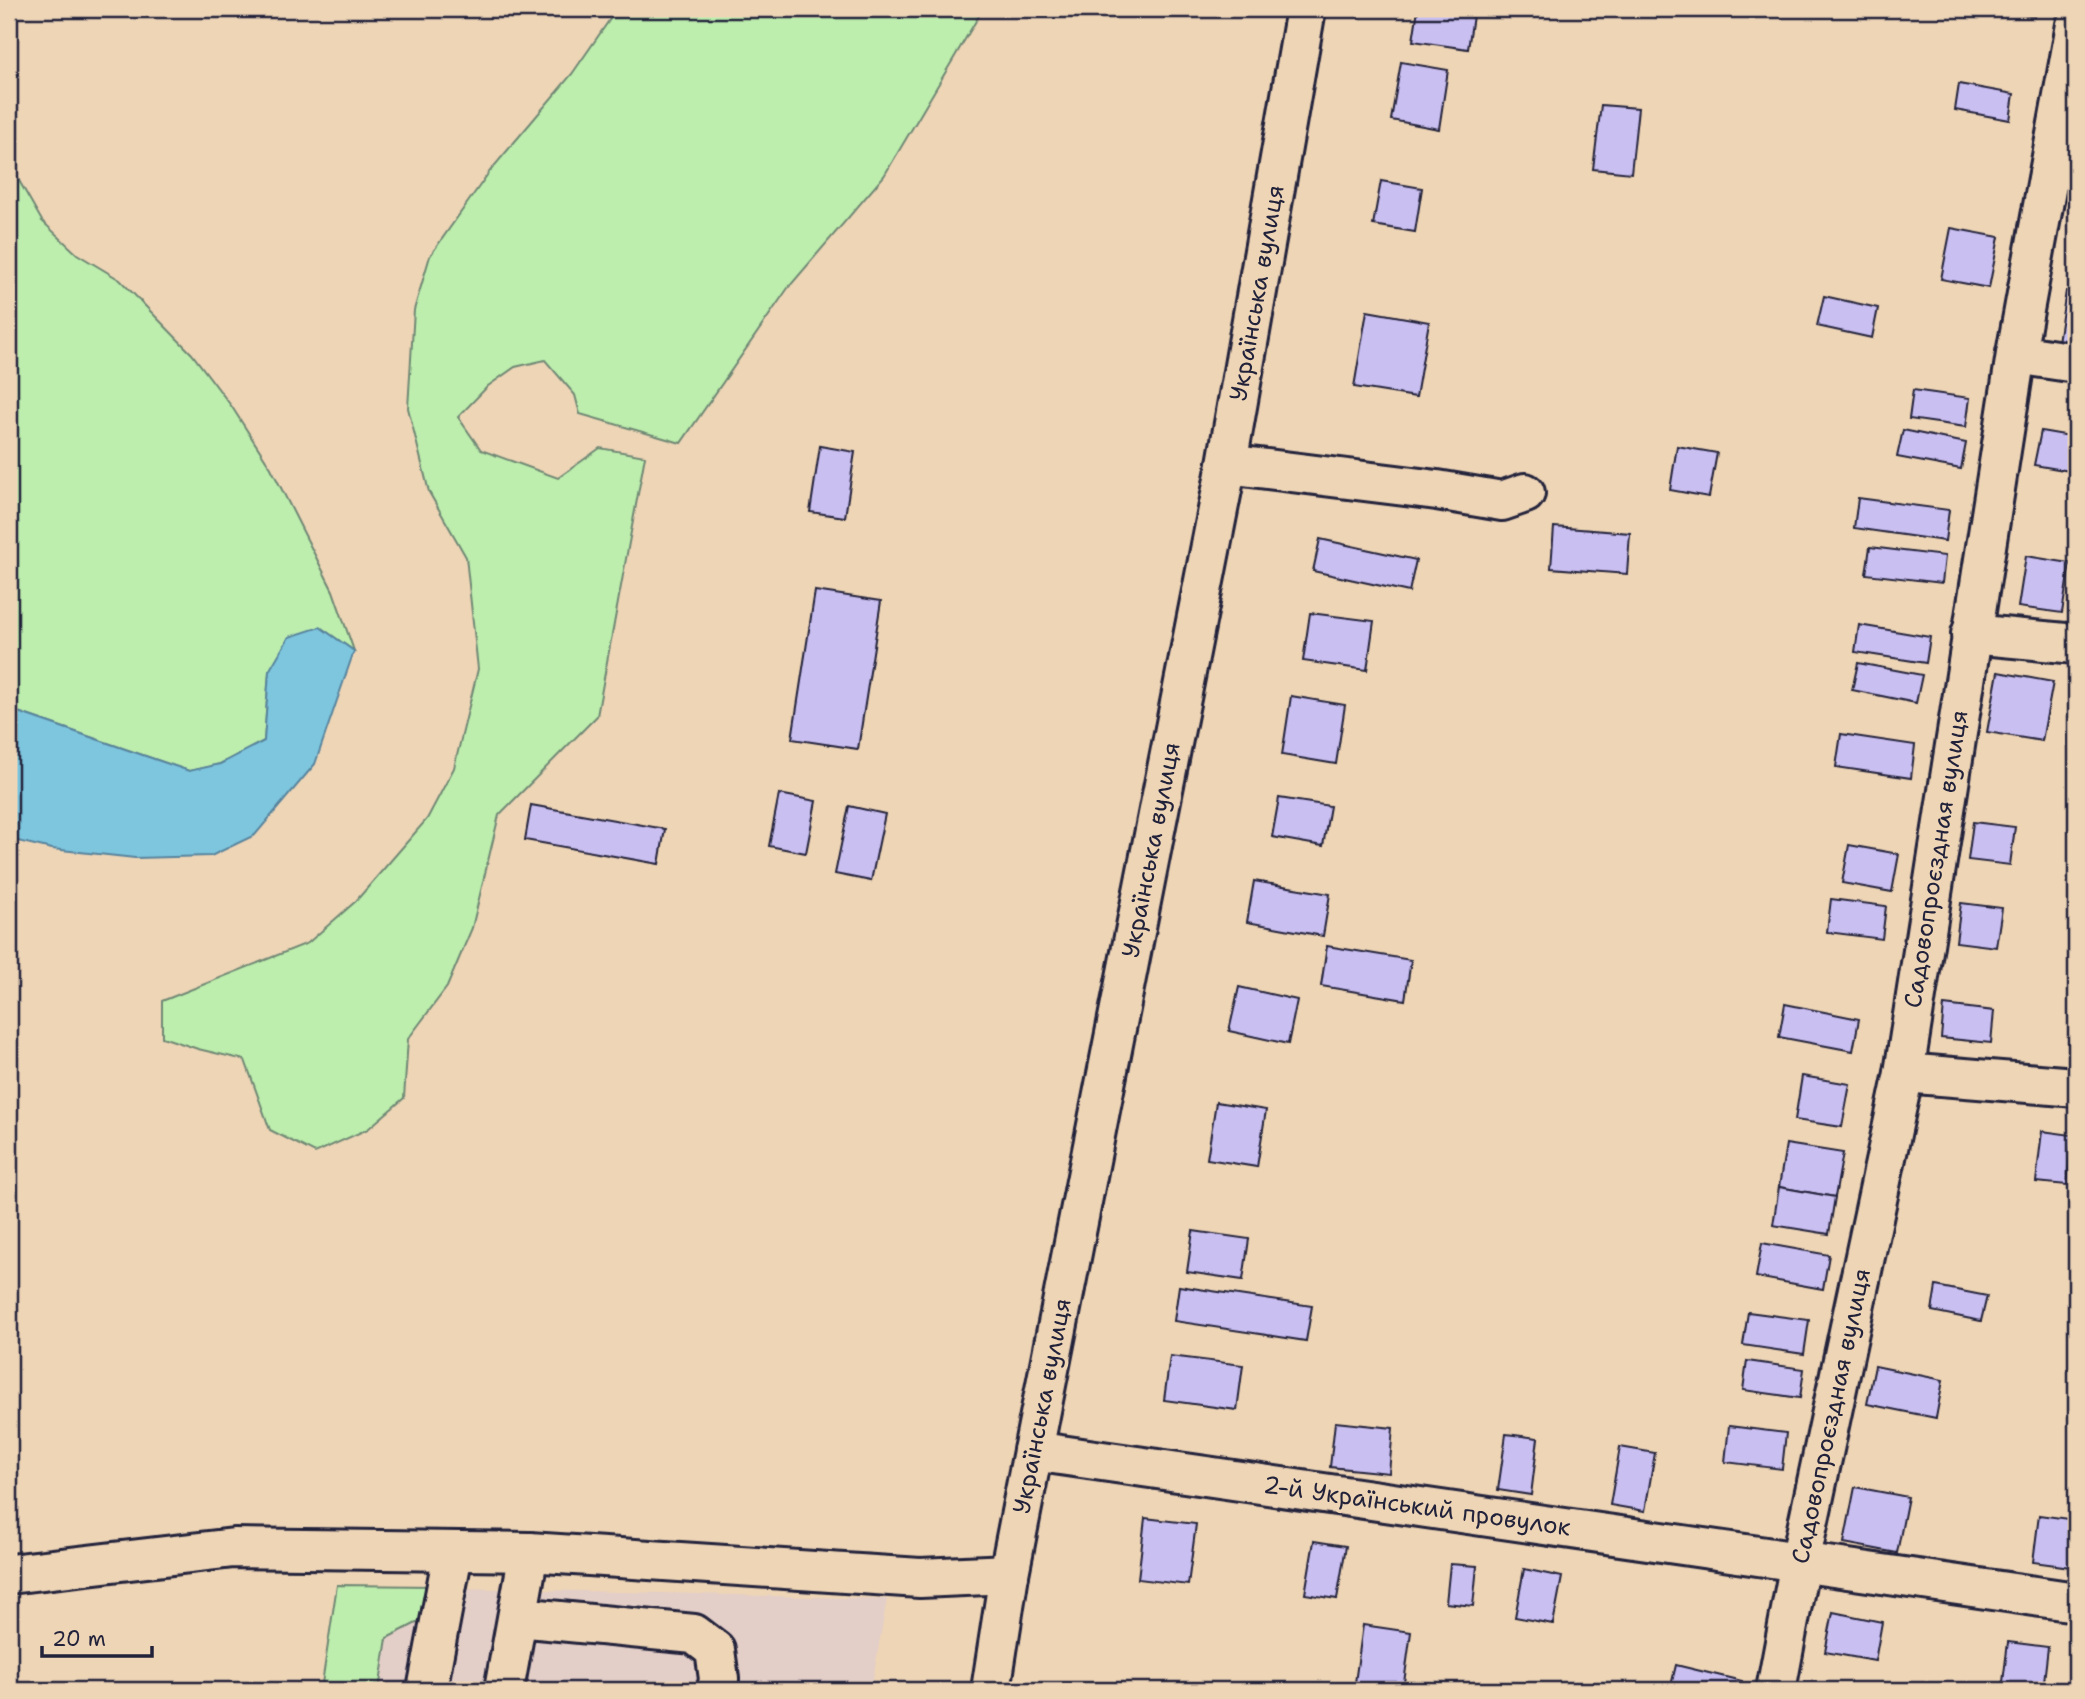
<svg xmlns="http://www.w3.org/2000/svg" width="2085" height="1699" font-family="'Shantell Sans',sans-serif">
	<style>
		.built { fill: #e3cec8 }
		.green { fill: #bdeead; stroke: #708874; stroke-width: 2 }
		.water { fill: #7dc6de; stroke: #59849d; stroke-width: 2 }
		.building { fill: #cabff1; stroke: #22223b; stroke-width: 2 }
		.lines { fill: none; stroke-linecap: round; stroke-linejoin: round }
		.minor-casing { stroke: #22223b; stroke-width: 44 }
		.minor { stroke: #eed5b6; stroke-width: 38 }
		.labels { text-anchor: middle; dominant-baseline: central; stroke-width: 7; stroke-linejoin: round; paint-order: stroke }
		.street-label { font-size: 24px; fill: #22223b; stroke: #eed5b6 }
	</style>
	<rect width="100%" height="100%" fill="#eed5b6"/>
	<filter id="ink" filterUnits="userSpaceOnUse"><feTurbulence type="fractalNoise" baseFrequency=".0143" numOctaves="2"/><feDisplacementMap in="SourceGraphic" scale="14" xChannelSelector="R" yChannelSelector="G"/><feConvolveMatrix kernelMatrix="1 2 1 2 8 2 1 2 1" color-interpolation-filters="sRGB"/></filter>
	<g filter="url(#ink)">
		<path class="built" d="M 337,1585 L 662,1593 L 887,1599 L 871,1690 L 321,1690 Z"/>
		<g class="green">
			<path d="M 617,9 L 983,9 L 884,176 L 788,288 L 681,443 L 580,414 L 575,395 L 545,360 L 515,367 L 488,386 L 458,417 L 481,450 L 558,478 L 600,448 L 645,456 L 597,716 L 499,815 L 472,928 L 447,987 L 408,1039 L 404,1098 L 368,1129 L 315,1153 L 270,1130 L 245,1060 L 198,1049 L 162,1037 L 162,1001 L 308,943 L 356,901 L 427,819 L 454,768 L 478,669 L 466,557 L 429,492 L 408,408 L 414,310 L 430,256 L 490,171 L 572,74 Z"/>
			<path d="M 9,163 L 42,221 L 77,254 L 120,280 L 192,354 L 232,407 L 271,468 L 333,591 L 354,651 L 320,627 L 269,671 L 264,741 L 220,764 L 189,771 L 9,709 Z"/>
			<path d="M 337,1585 L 436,1586 L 432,1615 L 387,1638 L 379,1690 L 321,1690 Z"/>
		</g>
		<path class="water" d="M 320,627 L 354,651 L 315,764 L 255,835 L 211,856 L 135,858 L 52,849 L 9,839 L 9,709 L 189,771 L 220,764 L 264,741 L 269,671 L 289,637 Z"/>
		<g class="building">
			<path d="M 1418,9 L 1474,9 L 1468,49 L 1413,41 Z"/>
			<path d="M 1993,9 L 2037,9 L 2035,17 Z"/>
			<path d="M 1401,62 L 1448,70 L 1439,129 L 1391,120 Z"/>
			<path d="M 1959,84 L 2014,94 L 2010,120 L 1955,110 Z"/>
			<path d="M 1601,105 L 1638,108 L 1631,173 L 1593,169 Z"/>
			<path d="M 1381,181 L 1422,188 L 1415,232 L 1373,225 Z"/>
			<path d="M 1951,228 L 1999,237 L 1989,288 L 1941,279 Z"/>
			<path d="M 2066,291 L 2076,292 L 2076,345 L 2058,342 Z"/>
			<path d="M 1824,296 L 1878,308 L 1872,338 L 1817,326 Z"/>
			<path d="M 1367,311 L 1429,322 L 1416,397 L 1354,387 Z"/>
			<path d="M 1913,390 L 1970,398 L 1966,427 L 1909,419 Z"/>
			<path d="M 1903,430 L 1966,443 L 1961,469 L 1897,457 Z"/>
			<path d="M 2041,431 L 2076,437 L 2076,472 L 2034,465 Z"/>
			<path d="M 820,446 L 855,452 L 845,517 L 810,512 Z"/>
			<path d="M 1677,446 L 1717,453 L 1709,497 L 1670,490 Z"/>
			<path d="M 1858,498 L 1949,510 L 1945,541 L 1854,528 Z"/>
			<path d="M 1554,527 L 1630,533 L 1627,574 L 1551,568 Z"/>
			<path d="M 1320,539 L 1416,560 L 1409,592 L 1313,571 Z"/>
			<path d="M 1870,547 L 1945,556 L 1942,583 L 1866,574 Z"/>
			<path d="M 2026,556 L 2070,563 L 2062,613 L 2018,607 Z"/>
			<path d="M 815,591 L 881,601 L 858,749 L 792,739 Z"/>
			<path d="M 1310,613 L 1374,621 L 1367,670 L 1303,661 Z"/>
			<path d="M 1859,625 L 1930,637 L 1926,663 L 1855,652 Z"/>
			<path d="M 1858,663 L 1922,675 L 1916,703 L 1852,690 Z"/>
			<path d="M 1998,672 L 2053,682 L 2042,741 L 1987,732 Z"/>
			<path d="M 1291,696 L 1345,705 L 1336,764 L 1282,755 Z"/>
			<path d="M 1841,734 L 1915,745 L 1911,778 L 1836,767 Z"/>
			<path d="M 779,794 L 816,801 L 806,853 L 769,846 Z"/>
			<path d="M 1279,798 L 1330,806 L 1323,846 L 1272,837 Z"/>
			<path d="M 531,805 L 665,829 L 659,864 L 525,840 Z"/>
			<path d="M 849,806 L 885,814 L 871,881 L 835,874 Z"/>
			<path d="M 1973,822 L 2015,827 L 2010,865 L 1968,860 Z"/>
			<path d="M 1849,845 L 1899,854 L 1892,892 L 1842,883 Z"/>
			<path d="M 1254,881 L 1330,894 L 1323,936 L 1247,922 Z"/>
			<path d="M 1831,899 L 1886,906 L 1882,939 L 1827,932 Z"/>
			<path d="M 1961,903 L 2002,908 L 1996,947 L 1956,942 Z"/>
			<path d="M 1327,946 L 1411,960 L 1405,1000 L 1321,986 Z"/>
			<path d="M 1239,987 L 1297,1000 L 1288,1044 L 1229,1031 Z"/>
			<path d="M 1785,1004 L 1859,1019 L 1853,1051 L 1779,1037 Z"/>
			<path d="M 1944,1005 L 1994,1011 L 1991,1043 L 1941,1038 Z"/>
			<path d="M 1802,1076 L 1850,1084 L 1842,1127 L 1795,1120 Z"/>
			<path d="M 1216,1102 L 1266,1110 L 1257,1167 L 1207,1159 Z"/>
			<path d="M 2042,1131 L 2072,1135 L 2067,1185 L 2036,1182 Z"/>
			<path d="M 1786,1144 L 1843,1153 L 1835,1197 L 1779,1187 Z"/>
			<path d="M 1779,1187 L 1835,1197 L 1829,1234 L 1773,1225 Z"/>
			<path d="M 1193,1231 L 1249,1239 L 1243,1280 L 1187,1272 Z"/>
			<path d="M 1762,1243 L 1829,1255 L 1823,1289 L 1756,1277 Z"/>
			<path d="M 1179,1286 L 1312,1306 L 1306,1341 L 1174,1321 Z"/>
			<path d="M 1936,1286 L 1987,1296 L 1981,1321 L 1932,1311 Z"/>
			<path d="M 1748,1312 L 1809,1320 L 1804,1354 L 1743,1345 Z"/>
			<path d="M 1170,1356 L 1243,1365 L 1237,1410 L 1164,1400 Z"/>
			<path d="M 1747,1361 L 1804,1369 L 1800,1398 L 1743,1390 Z"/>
			<path d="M 1875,1366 L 1943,1380 L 1936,1418 L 1867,1404 Z"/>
			<path d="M 1335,1422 L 1393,1428 L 1389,1473 L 1330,1467 Z"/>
			<path d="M 1729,1426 L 1786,1433 L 1782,1469 L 1725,1462 Z"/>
			<path d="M 1506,1434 L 1538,1438 L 1531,1495 L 1498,1490 Z"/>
			<path d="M 1620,1447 L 1655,1453 L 1645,1511 L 1610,1505 Z"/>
			<path d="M 1855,1487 L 1908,1497 L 1897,1553 L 1844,1543 Z"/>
			<path d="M 2039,1515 L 2076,1520 L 2071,1567 L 2033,1562 Z"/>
			<path d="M 1145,1518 L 1196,1524 L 1188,1585 L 1138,1579 Z"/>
			<path d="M 1314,1541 L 1346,1546 L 1337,1599 L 1305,1594 Z"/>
			<path d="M 1450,1564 L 1477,1566 L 1473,1606 L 1446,1603 Z"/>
			<path d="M 1524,1569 L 1562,1577 L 1553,1624 L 1515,1617 Z"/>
			<path d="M 1833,1612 L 1882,1622 L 1875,1661 L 1825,1652 Z"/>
			<path d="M 1363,1625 L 1411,1632 L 1403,1690 L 1354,1690 Z"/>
			<path d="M 2008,1642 L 2048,1647 L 2043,1690 L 2002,1690 Z"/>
			<path d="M 1676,1665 L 1742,1681 L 1740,1690 L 1670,1690 Z"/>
		</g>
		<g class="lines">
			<defs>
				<g id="minor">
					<path d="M 2016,354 L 2076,363"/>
					<path d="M 1227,464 L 1437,490 L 1502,501 L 1525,493"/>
					<path d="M 1971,634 L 2076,644"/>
					<path d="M 1904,1073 L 2076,1087"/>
					<path d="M 1033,1451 L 2076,1602"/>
					<path d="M 9,1574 L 234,1548 L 529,1552 L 920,1578 L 1009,1574"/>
					<path d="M 518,1617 L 694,1634 L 715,1650 L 719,1679 L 717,1690"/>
					<path d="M 427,1690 L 453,1553"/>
					<path d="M 504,1690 L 529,1552"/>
					<path d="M 991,1690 L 1009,1574 L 1033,1451 L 1227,464 L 1306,9"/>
					<path d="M 1776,1690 L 1800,1562 L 1904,1073 L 2016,354 L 2076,25"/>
				</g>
			</defs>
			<use href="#minor" class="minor-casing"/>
			<use href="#minor" class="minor"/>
		</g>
	</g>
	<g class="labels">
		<g class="street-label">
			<text transform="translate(1257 293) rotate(-80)">Українська вулиця</text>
			<text transform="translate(1151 850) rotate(-79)">Українська вулиця</text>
			<text transform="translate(1936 859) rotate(-81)">Садовопроєздная вулиця</text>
			<text transform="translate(1042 1406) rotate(-79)">Українська вулиця</text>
			<text transform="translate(1831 1416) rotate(-78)">Садовопроєздная вулиця</text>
			<text transform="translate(1417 1506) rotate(8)">2-й Український провулок</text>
		</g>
	</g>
	<rect width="2085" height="1699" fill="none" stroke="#eed5b6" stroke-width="35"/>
	<rect x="18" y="18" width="2050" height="1664" fill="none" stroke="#22223b" stroke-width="2.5" filter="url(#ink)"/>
	<path d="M42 1646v10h110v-10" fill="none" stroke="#22223b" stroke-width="3.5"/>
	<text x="52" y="1646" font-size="21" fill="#22223b" stroke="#eed5b6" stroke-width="5" paint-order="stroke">20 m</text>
</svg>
